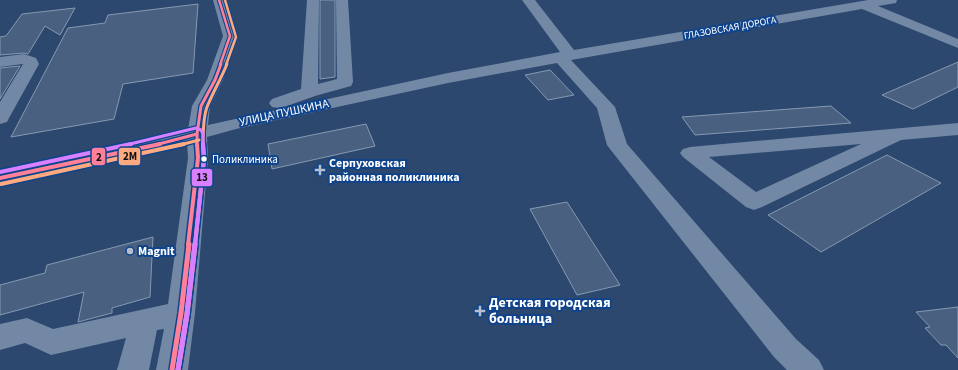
<svg xmlns="http://www.w3.org/2000/svg" width="958" height="370" font-family="'Source Sans 3',sans-serif">
	<style>
		.building { fill: #496080; stroke: #8799b2 }
		.lines { fill: none; stroke-linecap: round; stroke-linejoin: round }
		.minor { fill: #7388a5; fill-rule: evenodd }
		.bus-1-far3-casing { stroke: #0f448c; stroke-width: 4.5 }
		.bus-1-far2-casing { stroke: #0f448c; stroke-width: 5.5 }
		.bus-1-far1-casing { stroke: #0f448c; stroke-width: 7 }
		.bus-1-casing { stroke: #0f448c; stroke-width: 8 }
		.bus-2-far3-casing { stroke: #0f448c; stroke-width: 4.5 }
		.bus-2-far2-casing { stroke: #0f448c; stroke-width: 5.5 }
		.bus-2-far1-casing { stroke: #0f448c; stroke-width: 7 }
		.bus-2-casing { stroke: #0f448c; stroke-width: 8 }
		.bus-3-far2-casing { stroke: #0f448c; stroke-width: 5.5 }
		.bus-3-far1-casing { stroke: #0f448c; stroke-width: 7 }
		.bus-3-casing { stroke: #0f448c; stroke-width: 8 }
		.bus-1-far3 { stroke: #ff8098; stroke-width: 2.5 }
		.bus-1-far2 { stroke: #ff8098; stroke-width: 3 }
		.bus-1-far1 { stroke: #ff8098; stroke-width: 4 }
		.bus-1 { stroke: #ff8098; stroke-width: 5 }
		.bus-2-far3 { stroke: #ffa980; stroke-width: 2.5 }
		.bus-2-far2 { stroke: #ffa980; stroke-width: 3 }
		.bus-2-far1 { stroke: #ffa980; stroke-width: 4 }
		.bus-2 { stroke: #ffa980; stroke-width: 5 }
		.bus-3-far2 { stroke: #d880ff; stroke-width: 3 }
		.bus-3-far1 { stroke: #d880ff; stroke-width: 4 }
		.bus-3 { stroke: #d880ff; stroke-width: 5 }
		.bus-dot { fill: #fff; stroke: #0f448c; stroke-width: 1.5 }
		.poi-dot { fill: #b5bfcd; stroke: #0f448c; stroke-width: 1.5 }
		.labels { text-anchor: middle; dominant-baseline: central; stroke-width: 4; stroke-linejoin: round; paint-order: stroke }
		.far-street-label { font-size: 10px; fill: #fff; stroke: #0f448c }
		.bus-label { font-size: 11px; fill: #fff; stroke: #0f448c; text-anchor: start }
		.street-label { font-size: 12px; fill: #fff; stroke: #0f448c }
		.poi-label { font-size: 12px; font-weight: bold; fill: #fff; stroke: #0f448c; text-anchor: start }
		.near-poi-label { font-size: 14px; font-weight: bold; fill: #fff; stroke: #0f448c; text-anchor: start }
		.line-badge { stroke: #0f448c; stroke-width: 1.5 }
		.pale-badge-label { font-size: 11px; text-anchor: middle; font-weight: bold; fill: #111 }
	</style>
	<rect width="100%" height="100%" fill="#2c486f"/>
	<g class="building">
		<path d="M 320,0 L 335,0 L 335,77 L 320,79 Z"/>
		<path d="M 198,4 L 193,73 L 123,84 L 114,119 L 11,137 L 68,28 L 105,23 L 108,15 Z"/>
		<path d="M 75,8 L 60,35 L 45,26 L 28,54 L 24,53 L 0,55 L 0,37 L 6,36 L 22,14 Z"/>
		<path d="M 958,62 L 958,87 L 913,109 L 882,95 Z"/>
		<path d="M 20,66 L 0,99 L 0,68 Z"/>
		<path d="M 550,70 L 574,95 L 548,100 L 525,75 Z"/>
		<path d="M 831,106 L 851,123 L 695,135 L 682,117 Z"/>
		<path d="M 366,124 L 375,146 L 272,169 L 268,144 Z"/>
		<path d="M 887,155 L 941,183 L 821,252 L 768,215 Z"/>
		<path d="M 567,202 L 620,285 L 577,295 L 530,209 Z"/>
		<path d="M 153,237 L 150,297 L 112,308 L 112,313 L 78,322 L 84,292 L 0,315 L 0,285 L 45,273 L 47,265 Z"/>
		<path d="M 958,307 L 958,358 L 946,345 L 941,345 L 925,328 L 930,327 L 916,312 Z"/>
	</g>
	<g class="lines">
		<g class="minor">
			<path d="M 213,0 L 225,0 L 237,36 L 223,80 L 210,106 L 208,125 L 448,73 L 560,52 L 522,0 L 535,0 L 574,50 L 868,0 L 897,0 L 896,3 L 878,6 L 958,39 L 958,48 L 862,9 L 571,60 L 615,107 L 627,144 L 796,339 L 819,360 L 824,370 L 787,370 L 774,357 L 610,149 L 607,145 L 597,108 L 557,63 L 448,83 L 236,129 L 207,137 L 208,158 L 195,313 L 188,370 L 156,370 L 164,329 L 157,330 L 149,370 L 117,370 L 126,338 L 51,355 L 25,343 L 0,350 L 0,324 L 27,318 L 53,329 L 168,304 L 188,158 L 187,142 L 0,185 L 0,171 L 157,138 L 188,130 L 192,106 L 207,80 L 223,36 Z"/>
			<path d="M 307,0 L 319,0 L 318,84 L 337,79 L 336,0 L 348,0 L 353,82 L 351,86 L 315,96 L 284,107 L 278,108 L 272,107 L 269,103 L 272,99 L 301,89 Z"/>
			<path d="M 24,54 L 36,58 L 39,64 L 9,118 L 7,122 L 0,124 L 0,102 L 23,64 L 0,67 L 0,57 Z"/>
			<path d="M 958,123 L 958,135 L 901,140 L 762,207 L 754,210 L 746,207 L 683,157 L 680,153 L 683,149 L 690,147 ZM 861,144 L 756,192 L 709,157 Z"/>
		</g>
		<defs>
			<path id="bus-1-far3" d="M 219,0 L 230,36 L 220,65"/>
			<g id="bus-1-far2">
				<path d="M 155,145 L 197,134"/>
				<path d="M 197,145 L 197,134 L 201,106 L 215,80 L 221,64"/>
			</g>
			<g id="bus-1-far1">
				<path d="M 0,178 L 160,144"/>
				<path d="M 188,245 L 198,158 L 197,144"/>
			</g>
			<path id="bus-1" d="M 172,370 L 181,313 L 189,244"/>
			<path id="bus-2-far3" d="M 225,0 L 236,37 L 226,65"/>
			<g id="bus-2-far2">
				<path d="M 180,145 L 199,140"/>
				<path d="M 203,145 C 203,133 203,118 207,107 C 213,92 221,79 227,64"/>
			</g>
			<g id="bus-2-far1">
				<path d="M 1,184 L 184,144"/>
				<path d="M 195,245 L 204,159 L 203,144"/>
			</g>
			<path id="bus-2" d="M 178,370 L 187,314 L 195,244"/>
			<path id="bus-3-far2" d="M 126,145 L 196,128 L 201,130 L 203,134 L 203,145"/>
			<g id="bus-3-far1">
				<path d="M 0,172 L 131,144"/>
				<path d="M 195,245 L 204,159 L 203,144"/>
			</g>
			<path id="bus-3" d="M 178,370 L 187,314 L 195,244"/>
		</defs>
		<use href="#bus-1-far3" class="bus-1-far3-casing"/>
		<use href="#bus-1-far2" class="bus-1-far2-casing"/>
		<use href="#bus-1-far1" class="bus-1-far1-casing"/>
		<use href="#bus-1" class="bus-1-casing"/>
		<use href="#bus-2-far3" class="bus-2-far3-casing"/>
		<use href="#bus-2-far2" class="bus-2-far2-casing"/>
		<use href="#bus-2-far1" class="bus-2-far1-casing"/>
		<use href="#bus-2" class="bus-2-casing"/>
		<use href="#bus-3-far2" class="bus-3-far2-casing"/>
		<use href="#bus-3-far1" class="bus-3-far1-casing"/>
		<use href="#bus-3" class="bus-3-casing"/>
		<use href="#bus-1-far3" class="bus-1-far3"/>
		<use href="#bus-1-far2" class="bus-1-far2"/>
		<use href="#bus-1-far1" class="bus-1-far1"/>
		<use href="#bus-1" class="bus-1"/>
		<use href="#bus-2-far3" class="bus-2-far3"/>
		<use href="#bus-2-far2" class="bus-2-far2"/>
		<use href="#bus-2-far1" class="bus-2-far1"/>
		<use href="#bus-2" class="bus-2"/>
		<use href="#bus-3-far2" class="bus-3-far2"/>
		<use href="#bus-3-far1" class="bus-3-far1"/>
		<use href="#bus-3" class="bus-3"/>
	</g>
	<circle class="bus-dot" cx="204" cy="159" r="3.5"/>
	<g class="poi-dot">
		<path d="M318 164h4v4h4v4h-4v4h-4v-4h-4v-4h4z"/>
		<circle cx="130" cy="251" r="4"/>
		<path d="M478 305h4v4h4v4h-4v4h-4v-4h-4v-4h4z"/>
	</g>
	<g class="labels">
		<g class="far-street-label">
			<text transform="translate(730 28) rotate(-10)">ГЛАЗОВСКАЯ ДОРОГА</text>
		</g>
		<g class="bus-label">
			<text x="212" y="159">Поликлиника</text>
		</g>
		<g class="street-label">
			<text transform="translate(284 113) rotate(-12)">УЛИЦА ПУШКИНА</text>
		</g>
		<g class="poi-label">
			<text x="329" y="163">Серпуховская<tspan x="329" dy="14">районная поликлиника</tspan></text>
			<text x="138" y="251">Magnit</text>
		</g>
		<g class="near-poi-label">
			<text x="489" y="303">Детская городская<tspan x="489" dy="16">больница</tspan></text>
		</g>
	</g>
	<g class="line-badge">
		<rect x="118" y="147" width="23" height="19" rx="4" fill="#ffa980"/>
		<rect x="91" y="147" width="15" height="19" rx="4" fill="#ff8098"/>
		<rect x="191" y="168" width="22" height="19" rx="4" fill="#d880ff"/>
	</g>
	<g class="pale-badge-label">
		<text x="130" y="160">2М</text>
		<text x="99" y="161">2</text>
		<text x="202" y="181">13</text>
	</g>
</svg>
